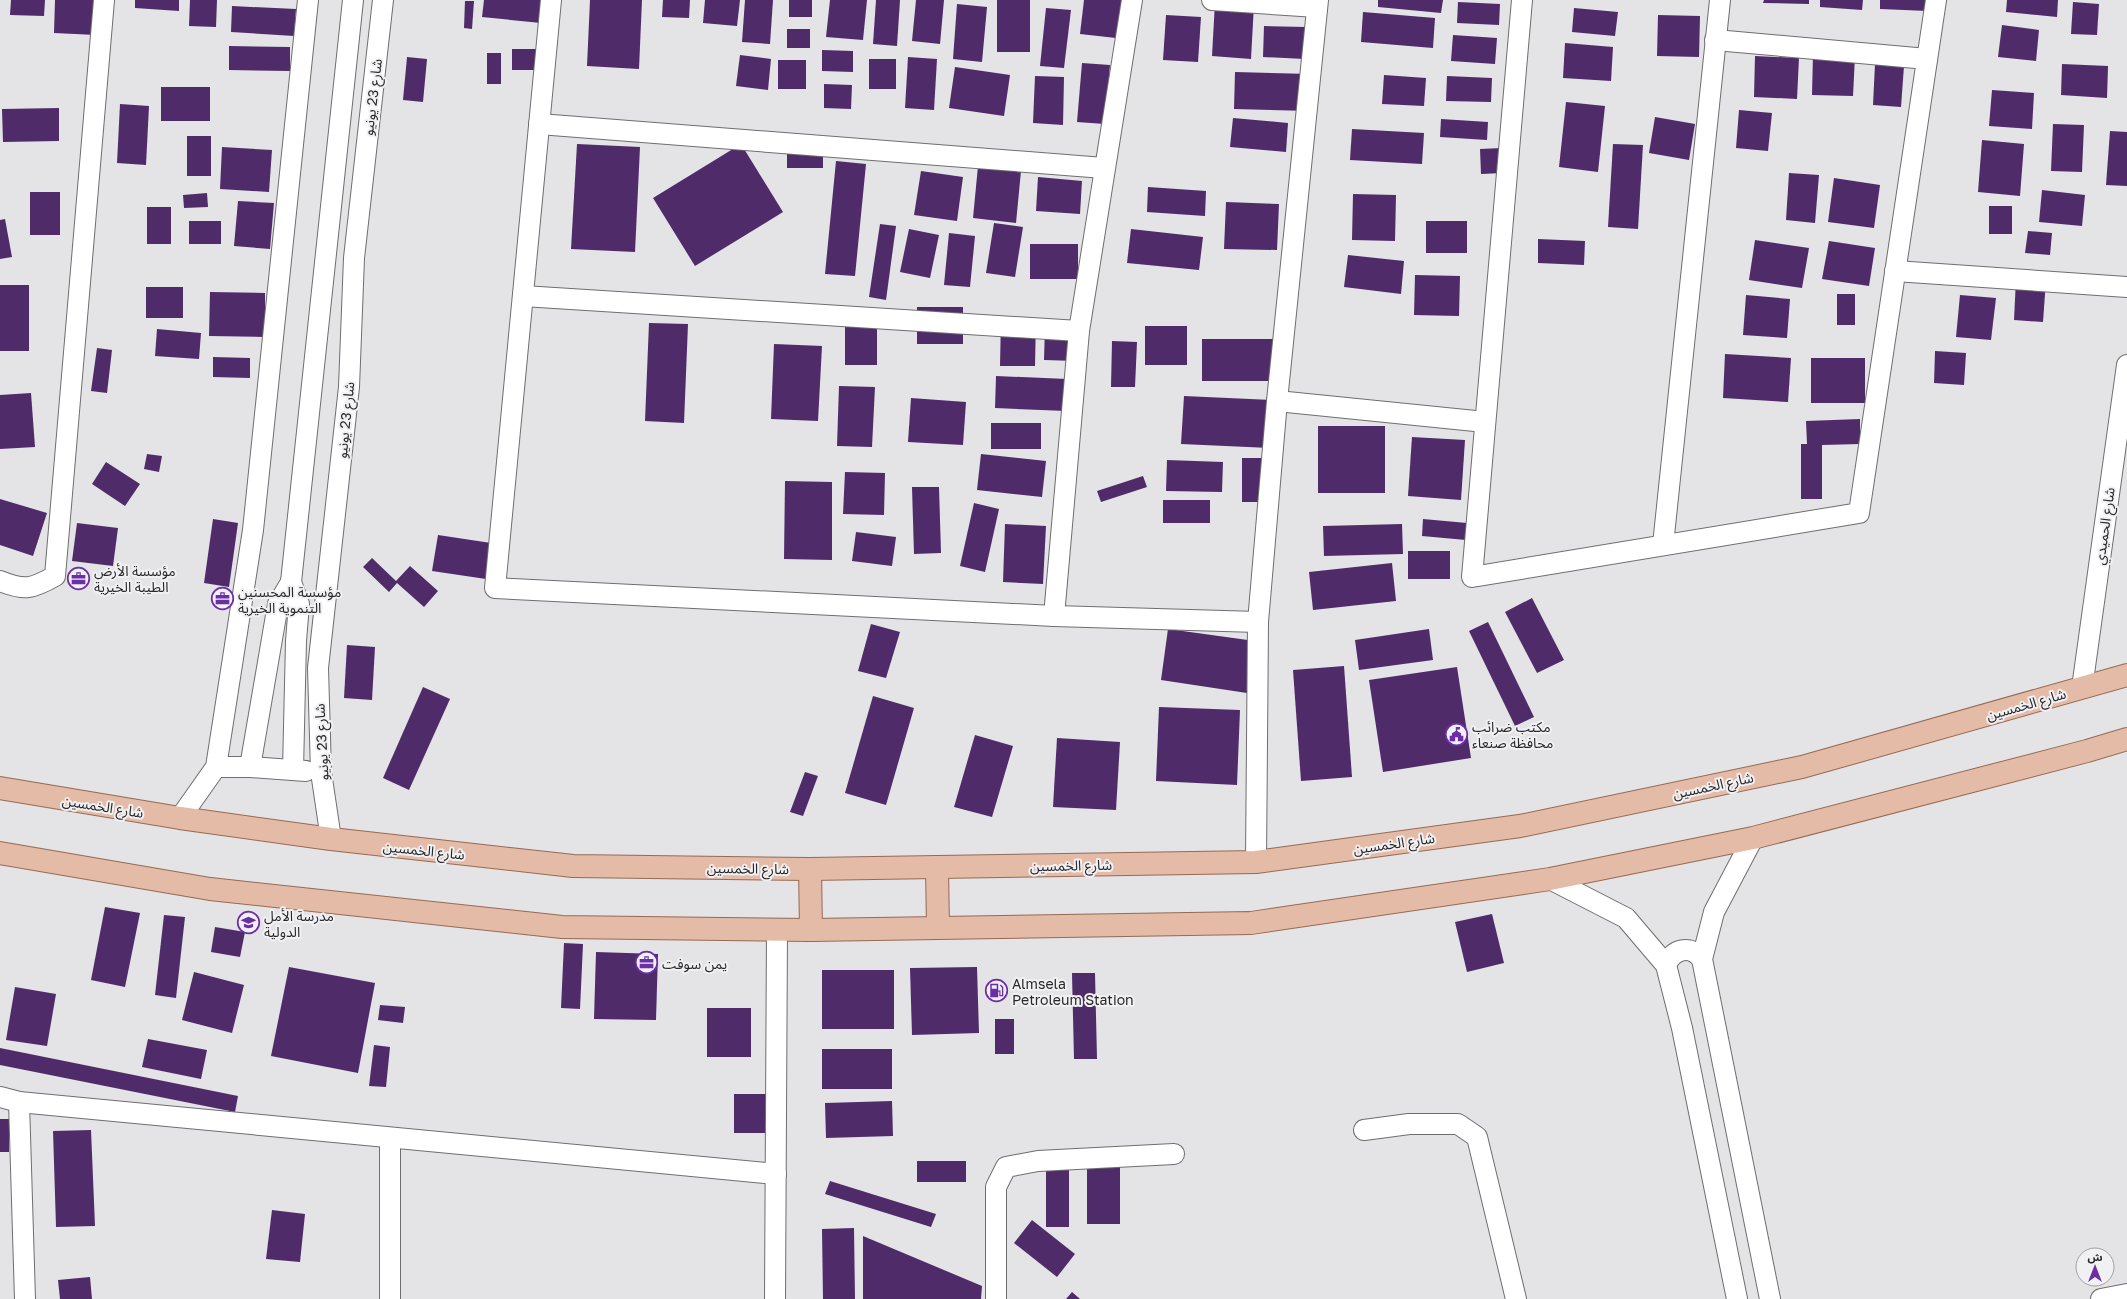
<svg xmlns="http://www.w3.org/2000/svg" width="2127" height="1299" font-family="'Golos Text','Noto Sans Arabic',sans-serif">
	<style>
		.building { fill: #502b6a }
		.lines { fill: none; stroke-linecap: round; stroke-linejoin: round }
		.minor-casing { stroke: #6f6d70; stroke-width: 22 }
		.major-casing { stroke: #966a53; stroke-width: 24 }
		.minor { stroke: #fff; stroke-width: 20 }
		.major { stroke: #e4bba6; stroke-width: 22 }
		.labels { text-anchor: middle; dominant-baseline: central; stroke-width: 4; stroke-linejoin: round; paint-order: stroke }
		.street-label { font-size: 14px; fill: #282829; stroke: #f1f0f3 }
		.poi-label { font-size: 14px; fill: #282829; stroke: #f1f0f3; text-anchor: start }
	</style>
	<rect width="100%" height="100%" fill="#e4e3e6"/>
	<g class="building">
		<path d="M 11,0 L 45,0 L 44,16 L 10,15 Z"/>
		<path d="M 55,0 L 97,0 L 96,35 L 54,33 Z"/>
		<path d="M 135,0 L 179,0 L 179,11 L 135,8 Z"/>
		<path d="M 190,0 L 217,0 L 216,27 L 189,26 Z"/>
		<path d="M 484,0 L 544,0 L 541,23 L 482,17 Z"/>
		<path d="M 590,0 L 642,0 L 639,69 L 587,66 Z"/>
		<path d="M 663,0 L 690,0 L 689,18 L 662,17 Z"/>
		<path d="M 705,0 L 740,0 L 737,26 L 703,23 Z"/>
		<path d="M 745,0 L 773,0 L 770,44 L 742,42 Z"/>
		<rect x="789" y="0" width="23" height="17"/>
		<path d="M 830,0 L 867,0 L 863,40 L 826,37 Z"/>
		<path d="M 876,0 L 900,0 L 897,46 L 873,44 Z"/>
		<path d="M 916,0 L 944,0 L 940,44 L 912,41 Z"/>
		<rect x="997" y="0" width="33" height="52"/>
		<path d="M 1084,0 L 1130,0 L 1125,39 L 1080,34 Z"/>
		<path d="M 1378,0 L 1443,0 L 1441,13 L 1378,7 Z"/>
		<path d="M 1764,0 L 1809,0 L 1809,4 L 1763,3 Z"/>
		<path d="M 1820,0 L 1863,0 L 1862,10 L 1820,7 Z"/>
		<path d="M 1880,0 L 1929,0 L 1928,11 L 1880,9 Z"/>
		<path d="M 2007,0 L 2058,0 L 2057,17 L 2006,12 Z"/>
		<path d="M 465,1 L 474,1 L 472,29 L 464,28 Z"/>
		<path d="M 1215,2 L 1254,4 L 1251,59 L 1212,56 Z"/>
		<path d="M 1458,2 L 1500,4 L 1499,25 L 1457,23 Z"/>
		<path d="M 2073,2 L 2099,4 L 2097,35 L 2071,34 Z"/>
		<path d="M 957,4 L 987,7 L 982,62 L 953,59 Z"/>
		<path d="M 232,6 L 296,9 L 294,36 L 231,32 Z"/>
		<path d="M 1046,8 L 1071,10 L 1064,68 L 1040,66 Z"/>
		<path d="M 1574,8 L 1618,12 L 1615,36 L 1572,32 Z"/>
		<path d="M 1363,12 L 1435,18 L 1433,48 L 1361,42 Z"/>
		<path d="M 1166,15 L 1201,17 L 1198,62 L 1163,60 Z"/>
		<path d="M 1658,15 L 1700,16 L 1699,57 L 1657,56 Z"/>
		<path d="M 2002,25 L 2039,30 L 2036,61 L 1998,57 Z"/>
		<path d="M 1264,26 L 1306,27 L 1305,59 L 1263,57 Z"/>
		<rect x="787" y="29" width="23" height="19"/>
		<path d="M 1453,35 L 1497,38 L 1495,64 L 1451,61 Z"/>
		<path d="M 1565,43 L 1613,47 L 1611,81 L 1563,78 Z"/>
		<path d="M 229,46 L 290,47 L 290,71 L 229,70 Z"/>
		<rect x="512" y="49" width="28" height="21"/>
		<path d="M 822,50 L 853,51 L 853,72 L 822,71 Z"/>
		<rect x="487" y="53" width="14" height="31"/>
		<path d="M 1813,54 L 1855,56 L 1853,96 L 1812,95 Z"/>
		<path d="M 740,55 L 771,59 L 768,90 L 736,86 Z"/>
		<path d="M 1755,56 L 1799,58 L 1797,99 L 1754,97 Z"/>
		<path d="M 407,57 L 427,59 L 423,102 L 403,100 Z"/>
		<path d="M 908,57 L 937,59 L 934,110 L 905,108 Z"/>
		<rect x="869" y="59" width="27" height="30"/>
		<rect x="778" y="60" width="28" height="29"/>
		<path d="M 1082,63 L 1110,65 L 1105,124 L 1077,122 Z"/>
		<path d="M 1875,64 L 1904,66 L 1901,107 L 1873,105 Z"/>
		<path d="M 2062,64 L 2108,66 L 2107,98 L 2061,95 Z"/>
		<path d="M 955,67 L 1010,75 L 1004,116 L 949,108 Z"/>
		<path d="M 1235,72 L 1311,74 L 1310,111 L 1234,109 Z"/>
		<path d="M 1384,75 L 1426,78 L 1424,106 L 1382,104 Z"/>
		<path d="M 1035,76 L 1064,77 L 1063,125 L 1033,123 Z"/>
		<path d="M 1447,76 L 1492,78 L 1491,102 L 1446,101 Z"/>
		<path d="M 824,84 L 852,85 L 851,109 L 824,108 Z"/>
		<rect x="161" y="87" width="49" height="34"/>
		<path d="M 1992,90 L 2034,93 L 2032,129 L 1989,126 Z"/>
		<path d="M 1566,102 L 1605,106 L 1598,172 L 1559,167 Z"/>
		<path d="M 120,104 L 149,106 L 146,165 L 117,163 Z"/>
		<path d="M 59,108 L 59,141 L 3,142 L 2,109 Z"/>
		<path d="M 1739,110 L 1772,113 L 1768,151 L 1736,148 Z"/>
		<path d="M 1655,117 L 1695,124 L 1689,160 L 1649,153 Z"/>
		<path d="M 1233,118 L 1288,123 L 1286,152 L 1230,147 Z"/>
		<path d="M 1441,119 L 1488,122 L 1487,140 L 1440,137 Z"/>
		<path d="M 2053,124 L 2084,125 L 2082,172 L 2051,171 Z"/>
		<path d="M 1352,129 L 1424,133 L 1422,164 L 1350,160 Z"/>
		<path d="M 2110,131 L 2127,132 L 2127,186 L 2106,185 Z"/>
		<rect x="187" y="136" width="24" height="40"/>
		<rect x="787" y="138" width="36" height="30"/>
		<path d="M 1982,140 L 2024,144 L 2020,196 L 1978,192 Z"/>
		<path d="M 577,144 L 640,147 L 635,252 L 571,249 Z"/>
		<path d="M 741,144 L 783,212 L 695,266 L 653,198 Z"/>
		<path d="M 1613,144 L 1643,145 L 1638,229 L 1608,227 Z"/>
		<path d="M 222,147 L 272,150 L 269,192 L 220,189 Z"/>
		<path d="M 1502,148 L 1503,173 L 1481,174 L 1480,149 Z"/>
		<path d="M 836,161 L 866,164 L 855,276 L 825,274 Z"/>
		<path d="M 978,166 L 1021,171 L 1016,223 L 973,218 Z"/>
		<path d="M 921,171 L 963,177 L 957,221 L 914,215 Z"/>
		<path d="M 1789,173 L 1819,175 L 1815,223 L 1786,220 Z"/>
		<path d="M 1038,177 L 1082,181 L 1080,214 L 1036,211 Z"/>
		<path d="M 1834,178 L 1880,185 L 1874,228 L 1828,222 Z"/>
		<path d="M 1148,187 L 1206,191 L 1205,216 L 1147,212 Z"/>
		<path d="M 2042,190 L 2085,195 L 2082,226 L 2039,222 Z"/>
		<rect x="30" y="192" width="30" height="43"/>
		<path d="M 207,193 L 208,207 L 184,208 L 183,195 Z"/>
		<path d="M 1353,194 L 1396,195 L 1395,241 L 1352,240 Z"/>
		<path d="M 238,201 L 274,203 L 270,249 L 234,246 Z"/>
		<path d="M 1226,202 L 1279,204 L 1277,250 L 1224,249 Z"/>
		<rect x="1989" y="206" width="23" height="28"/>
		<rect x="147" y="207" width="24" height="37"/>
		<path d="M 5,219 L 12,257 L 0,259 L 0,220 Z"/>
		<rect x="189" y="221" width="32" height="23"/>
		<rect x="1426" y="221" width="41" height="32"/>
		<path d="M 994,223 L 1023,227 L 1015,277 L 986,273 Z"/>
		<path d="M 880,224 L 896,226 L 886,300 L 869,297 Z"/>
		<path d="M 909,229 L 939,235 L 930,278 L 900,272 Z"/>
		<path d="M 1131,229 L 1203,237 L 1199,270 L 1127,263 Z"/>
		<path d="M 2028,231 L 2052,233 L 2050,255 L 2025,253 Z"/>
		<path d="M 949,233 L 975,236 L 970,287 L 944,285 Z"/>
		<path d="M 1538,239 L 1585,241 L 1584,265 L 1538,263 Z"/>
		<path d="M 1755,240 L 1809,248 L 1802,288 L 1749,280 Z"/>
		<path d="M 1829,241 L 1875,248 L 1869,286 L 1822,279 Z"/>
		<rect x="1030" y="244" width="48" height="35"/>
		<path d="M 1348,255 L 1404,261 L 1401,294 L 1344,287 Z"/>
		<path d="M 1415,275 L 1460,276 L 1459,316 L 1414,315 Z"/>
		<path d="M 2016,279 L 2046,280 L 2043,322 L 2014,320 Z"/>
		<rect x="0" y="285" width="29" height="66"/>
		<rect x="146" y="287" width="37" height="31"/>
		<path d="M 210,292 L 265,293 L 265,337 L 209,336 Z"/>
		<rect x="1837" y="294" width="18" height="31"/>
		<path d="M 1746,295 L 1790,299 L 1787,338 L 1743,335 Z"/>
		<path d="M 1960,295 L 1996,298 L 1991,340 L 1956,337 Z"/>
		<rect x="917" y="307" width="46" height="37"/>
		<rect x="845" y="317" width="32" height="48"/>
		<path d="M 1001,317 L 1036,318 L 1035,366 L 1000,366 Z"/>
		<path d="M 649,323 L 688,324 L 684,423 L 645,421 Z"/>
		<path d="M 1045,326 L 1077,327 L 1076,361 L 1044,360 Z"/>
		<rect x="1145" y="326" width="42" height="39"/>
		<path d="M 157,329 L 201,333 L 199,359 L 155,356 Z"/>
		<rect x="1202" y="339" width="71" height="42"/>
		<path d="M 1112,341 L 1137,342 L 1135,387 L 1111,387 Z"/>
		<path d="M 774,344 L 822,346 L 818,421 L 771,419 Z"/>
		<path d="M 97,348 L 112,350 L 107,393 L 91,391 Z"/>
		<path d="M 1935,351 L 1966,353 L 1964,385 L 1934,383 Z"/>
		<path d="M 1725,354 L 1791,358 L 1788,402 L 1723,398 Z"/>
		<path d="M 213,357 L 250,358 L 250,378 L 213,377 Z"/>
		<rect x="1811" y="358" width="54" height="45"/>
		<path d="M 996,376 L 1067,379 L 1066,411 L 995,408 Z"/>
		<path d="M 839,386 L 875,387 L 872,447 L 837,446 Z"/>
		<path d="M 31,393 L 35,447 L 0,449 L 0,395 Z"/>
		<path d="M 1184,396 L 1273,400 L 1270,448 L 1181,444 Z"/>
		<path d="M 911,398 L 966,402 L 963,445 L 908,442 Z"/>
		<path d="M 1860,419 L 1860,444 L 1822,445 L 1822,499 L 1801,499 L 1801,444 L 1807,444 L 1806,421 Z"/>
		<rect x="991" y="423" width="50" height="26"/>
		<rect x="1318" y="426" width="67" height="67"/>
		<path d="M 1412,437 L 1465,440 L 1461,500 L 1408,496 Z"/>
		<path d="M 147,454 L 162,456 L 159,472 L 144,469 Z"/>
		<path d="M 981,454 L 1046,461 L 1042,497 L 977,490 Z"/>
		<rect x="1242" y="458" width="22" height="44"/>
		<path d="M 1167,460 L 1223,462 L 1222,492 L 1166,491 Z"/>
		<path d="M 106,462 L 140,484 L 125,506 L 92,484 Z"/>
		<path d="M 845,472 L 885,473 L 884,515 L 843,514 Z"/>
		<path d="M 1143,476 L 1147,487 L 1101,502 L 1097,491 Z"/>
		<path d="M 785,481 L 832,482 L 832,560 L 784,559 Z"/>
		<path d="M 912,487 L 939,487 L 941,553 L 914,554 Z"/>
		<path d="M 0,499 L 47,513 L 33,556 L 0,545 Z"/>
		<rect x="1163" y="500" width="47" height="23"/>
		<path d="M 974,503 L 999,509 L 985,572 L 960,566 Z"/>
		<path d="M 213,519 L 238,523 L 229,587 L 204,583 Z"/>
		<path d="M 1423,519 L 1467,523 L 1466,540 L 1422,536 Z"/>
		<path d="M 77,523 L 118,528 L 113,566 L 72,561 Z"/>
		<path d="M 1005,524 L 1046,526 L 1043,584 L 1003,582 Z"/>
		<path d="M 1402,524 L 1403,554 L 1324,556 L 1323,526 Z"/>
		<path d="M 856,532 L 896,537 L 892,566 L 852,561 Z"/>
		<path d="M 438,535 L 491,543 L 486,579 L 432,571 Z"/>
		<rect x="1408" y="551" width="42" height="28"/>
		<path d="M 372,558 L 396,581 L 410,566 L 438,591 L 424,607 L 397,583 L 389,592 L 363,567 Z"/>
		<path d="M 1392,563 L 1396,601 L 1313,610 L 1309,572 Z"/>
		<path d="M 1532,598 L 1564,660 L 1537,673 L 1505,612 Z"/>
		<path d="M 1488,622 L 1534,717 L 1515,726 L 1469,631 Z"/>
		<path d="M 871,624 L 900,632 L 886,678 L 858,671 Z"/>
		<path d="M 1168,629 L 1255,641 L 1247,693 L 1161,680 Z"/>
		<path d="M 1429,629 L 1433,660 L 1359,670 L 1355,640 Z"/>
		<path d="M 347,645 L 375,647 L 372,700 L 344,698 Z"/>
		<path d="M 1344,666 L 1352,777 L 1301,781 L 1293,670 Z"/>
		<path d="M 1457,667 L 1471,758 L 1383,772 L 1369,680 Z"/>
		<path d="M 423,687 L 450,699 L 409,790 L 383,778 Z"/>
		<path d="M 873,696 L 914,708 L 886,805 L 845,793 Z"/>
		<path d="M 1159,707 L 1240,710 L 1237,785 L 1156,781 Z"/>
		<path d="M 975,735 L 1013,746 L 992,817 L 954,807 Z"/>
		<path d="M 1057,738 L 1120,742 L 1116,810 L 1053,807 Z"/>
		<path d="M 805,772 L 818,776 L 803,816 L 790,812 Z"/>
		<path d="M 105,907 L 140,913 L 125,987 L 91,980 Z"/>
		<path d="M 1492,914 L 1504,963 L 1467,972 L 1455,922 Z"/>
		<path d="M 164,915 L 185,917 L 176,998 L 155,995 Z"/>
		<path d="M 215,927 L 245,932 L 240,957 L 211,952 Z"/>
		<path d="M 564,943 L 583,944 L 580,1009 L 561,1008 Z"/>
		<path d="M 596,952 L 658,954 L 656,1020 L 594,1019 Z"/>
		<path d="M 289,967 L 375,983 L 358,1073 L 271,1056 Z"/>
		<path d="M 977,967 L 979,1033 L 912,1035 L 910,968 Z"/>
		<rect x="822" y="970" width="72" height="59"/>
		<path d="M 194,972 L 244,985 L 232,1033 L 182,1020 Z"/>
		<path d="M 1072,973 L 1095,973 L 1097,1059 L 1074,1059 Z"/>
		<path d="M 15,987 L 56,994 L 47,1046 L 6,1040 Z"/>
		<path d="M 380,1005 L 405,1007 L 403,1023 L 378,1020 Z"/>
		<rect x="707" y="1008" width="44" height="49"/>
		<rect x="995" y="1019" width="19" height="35"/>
		<path d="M 148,1039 L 207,1050 L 201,1079 L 142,1067 Z"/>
		<path d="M 374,1045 L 390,1047 L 386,1087 L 369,1086 Z"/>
		<path d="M 0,1048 L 238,1096 L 235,1112 L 0,1065 Z"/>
		<rect x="822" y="1049" width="70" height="40"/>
		<rect x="734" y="1094" width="44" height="39"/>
		<path d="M 892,1101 L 893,1136 L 826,1138 L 825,1103 Z"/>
		<rect x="0" y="1119" width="9" height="33"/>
		<path d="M 91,1130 L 95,1226 L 56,1227 L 53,1131 Z"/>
		<rect x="917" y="1161" width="49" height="21"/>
		<rect x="1087" y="1161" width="33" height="63"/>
		<rect x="1046" y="1169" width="23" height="58"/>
		<path d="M 830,1181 L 936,1214 L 931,1227 L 825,1194 Z"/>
		<path d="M 272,1210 L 305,1214 L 300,1262 L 266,1259 Z"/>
		<path d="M 1032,1220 L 1075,1254 L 1057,1277 L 1014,1243 Z"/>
		<path d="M 854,1228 L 855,1299 L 823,1299 L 822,1229 Z"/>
		<path d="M 863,1236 L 982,1286 L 981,1299 L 863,1299 Z"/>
		<path d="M 90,1277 L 92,1299 L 60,1299 L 58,1280 Z"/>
		<path d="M 1072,1292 L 1080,1299 L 1066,1299 Z"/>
	</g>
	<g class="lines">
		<defs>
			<g id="minor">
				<path d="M 551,0 L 495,588 L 1054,616 L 1258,622"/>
				<path d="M 1212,0 L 1317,7"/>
				<path d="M 1522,0 L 1472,577 L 1859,513 L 1936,0"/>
				<path d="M 1715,40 L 1927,59"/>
				<path d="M 539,124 L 1104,168"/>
				<path d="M 1895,271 L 2127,287"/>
				<path d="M 523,296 L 1079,331"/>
				<path d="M 1277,401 L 1485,422"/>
				<path d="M 1663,545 L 1720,0"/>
				<path d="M 0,581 C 25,591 32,589 55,576 L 104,0"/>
				<path d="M 1054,616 L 1079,331 L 1132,0"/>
				<path d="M 2082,688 L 2127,365"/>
				<path d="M 216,767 L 250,767 L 306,771"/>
				<path d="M 250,767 L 278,604 L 291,582"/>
				<path d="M 293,770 L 296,641 L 299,604 L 291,582 L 353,0"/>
				<path d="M 180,818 L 216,767 L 253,530 L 308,0"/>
				<path d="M 1753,838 L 1714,912 L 1702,959 L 1770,1299"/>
				<path d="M 331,839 L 321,772 L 318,668 L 349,387 L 354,258 L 383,0"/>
				<path d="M 1256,862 L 1258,622 L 1277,401 L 1318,0"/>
				<path d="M 1550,879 L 1626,918 L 1666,965 L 1682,1028 L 1737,1299"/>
				<path d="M 1666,965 C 1673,949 1690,944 1702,959"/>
				<path d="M 0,1097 L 19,1102 L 776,1174"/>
				<path d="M 19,1102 L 25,1299"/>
				<path d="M 1364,1130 L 1409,1124 L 1458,1124 L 1477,1137 L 1516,1299"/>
				<path d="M 390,1299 L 390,1138"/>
				<path d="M 775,1299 L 777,930"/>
				<path d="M 996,1299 L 996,1187 L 1006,1167 L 1038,1161 L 1174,1154"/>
				<path d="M 2101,1299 L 2127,1294"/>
			</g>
			<g id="major">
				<path d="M 0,788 L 180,818 L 331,839 L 573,866 L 810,869 L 1256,862 L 1520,826 L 1802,767 L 2127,675"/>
				<path d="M 0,853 L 210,889 L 562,927 L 811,930 L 1251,923 L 1550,879 L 1753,838 L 2087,751 L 2127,739"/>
				<path d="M 937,867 L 938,928"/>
				<path d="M 810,869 L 811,930"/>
			</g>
		</defs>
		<use href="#minor" class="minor-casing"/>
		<use href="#major" class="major-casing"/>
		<use href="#minor" class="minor"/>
		<use href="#major" class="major"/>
	</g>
	<defs>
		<symbol id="office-ring" viewBox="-11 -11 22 22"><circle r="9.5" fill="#f1f0f3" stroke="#6b2fa5" stroke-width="1.5"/><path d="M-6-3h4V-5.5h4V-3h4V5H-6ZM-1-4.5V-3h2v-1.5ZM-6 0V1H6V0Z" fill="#6b2fa5"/></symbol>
		<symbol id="civic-ring" viewBox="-11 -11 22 22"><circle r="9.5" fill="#f1f0f3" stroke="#6b2fa5" stroke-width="1.5"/><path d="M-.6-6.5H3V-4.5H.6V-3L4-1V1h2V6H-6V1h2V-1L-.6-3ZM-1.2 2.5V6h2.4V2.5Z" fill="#6b2fa5"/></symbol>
		<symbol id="school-ring" viewBox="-11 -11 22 22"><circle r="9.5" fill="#f1f0f3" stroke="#6b2fa5" stroke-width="1.5"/><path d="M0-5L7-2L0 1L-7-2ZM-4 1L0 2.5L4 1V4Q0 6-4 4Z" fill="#6b2fa5"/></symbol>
		<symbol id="fuel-ring" viewBox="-11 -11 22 22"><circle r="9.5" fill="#f1f0f3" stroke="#6b2fa5" stroke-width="1.5"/><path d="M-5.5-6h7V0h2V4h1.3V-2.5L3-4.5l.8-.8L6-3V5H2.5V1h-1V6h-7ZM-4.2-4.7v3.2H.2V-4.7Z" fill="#6b2fa5"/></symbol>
	</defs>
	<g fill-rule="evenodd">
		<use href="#office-ring" x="66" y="566" width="25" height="25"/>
		<use href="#office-ring" x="210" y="586" width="25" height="25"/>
		<use href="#civic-ring" x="1444" y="722" width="25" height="25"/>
		<use href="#school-ring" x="236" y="910" width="25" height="25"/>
		<use href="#office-ring" x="634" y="950" width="25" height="25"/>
		<use href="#fuel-ring" x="984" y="978" width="25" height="25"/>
	</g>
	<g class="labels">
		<g class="street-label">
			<text transform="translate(372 97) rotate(-83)">شارع 23 يونيو</text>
			<text transform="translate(345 420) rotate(-84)">شارع 23 يونيو</text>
			<text transform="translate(2104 526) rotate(-82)">شارع الحميدي</text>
			<text transform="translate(2026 704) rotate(-16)">شارع الخمسين</text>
			<text transform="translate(321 742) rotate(-93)">شارع 23 يونيو</text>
			<text transform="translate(1713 785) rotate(-12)">شارع الخمسين</text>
			<text transform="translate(103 806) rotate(9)">شارع الخمسين</text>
			<text transform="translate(1394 843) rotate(-8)">شارع الخمسين</text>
			<text transform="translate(424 850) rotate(6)">شارع الخمسين</text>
			<text transform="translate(1071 865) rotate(-1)">شارع الخمسين</text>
			<text transform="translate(748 868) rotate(1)">شارع الخمسين</text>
		</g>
		<g class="poi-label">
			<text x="94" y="570">مؤسسة الأرض<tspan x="94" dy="16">الطيبة الخيرية</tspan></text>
			<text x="238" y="591">مؤسسة المحسنين<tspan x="238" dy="16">التنموية الخيرية</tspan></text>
			<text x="1472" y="726">مكتب ضرائب<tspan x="1472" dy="16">محافظة صنعاء</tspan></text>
			<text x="264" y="915">مدرسة الأمل<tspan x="264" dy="16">الدولية</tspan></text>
			<text x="662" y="963">يمن سوفت</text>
			<text x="1012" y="983">Almsela<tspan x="1012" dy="16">Petroleum Station</tspan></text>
		</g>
	</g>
	<g transform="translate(2095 1267)"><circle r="19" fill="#f1f0f3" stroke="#a1a0a2"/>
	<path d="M0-3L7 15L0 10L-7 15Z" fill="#6b2fa5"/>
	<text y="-6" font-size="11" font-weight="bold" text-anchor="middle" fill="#282829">ش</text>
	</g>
</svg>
